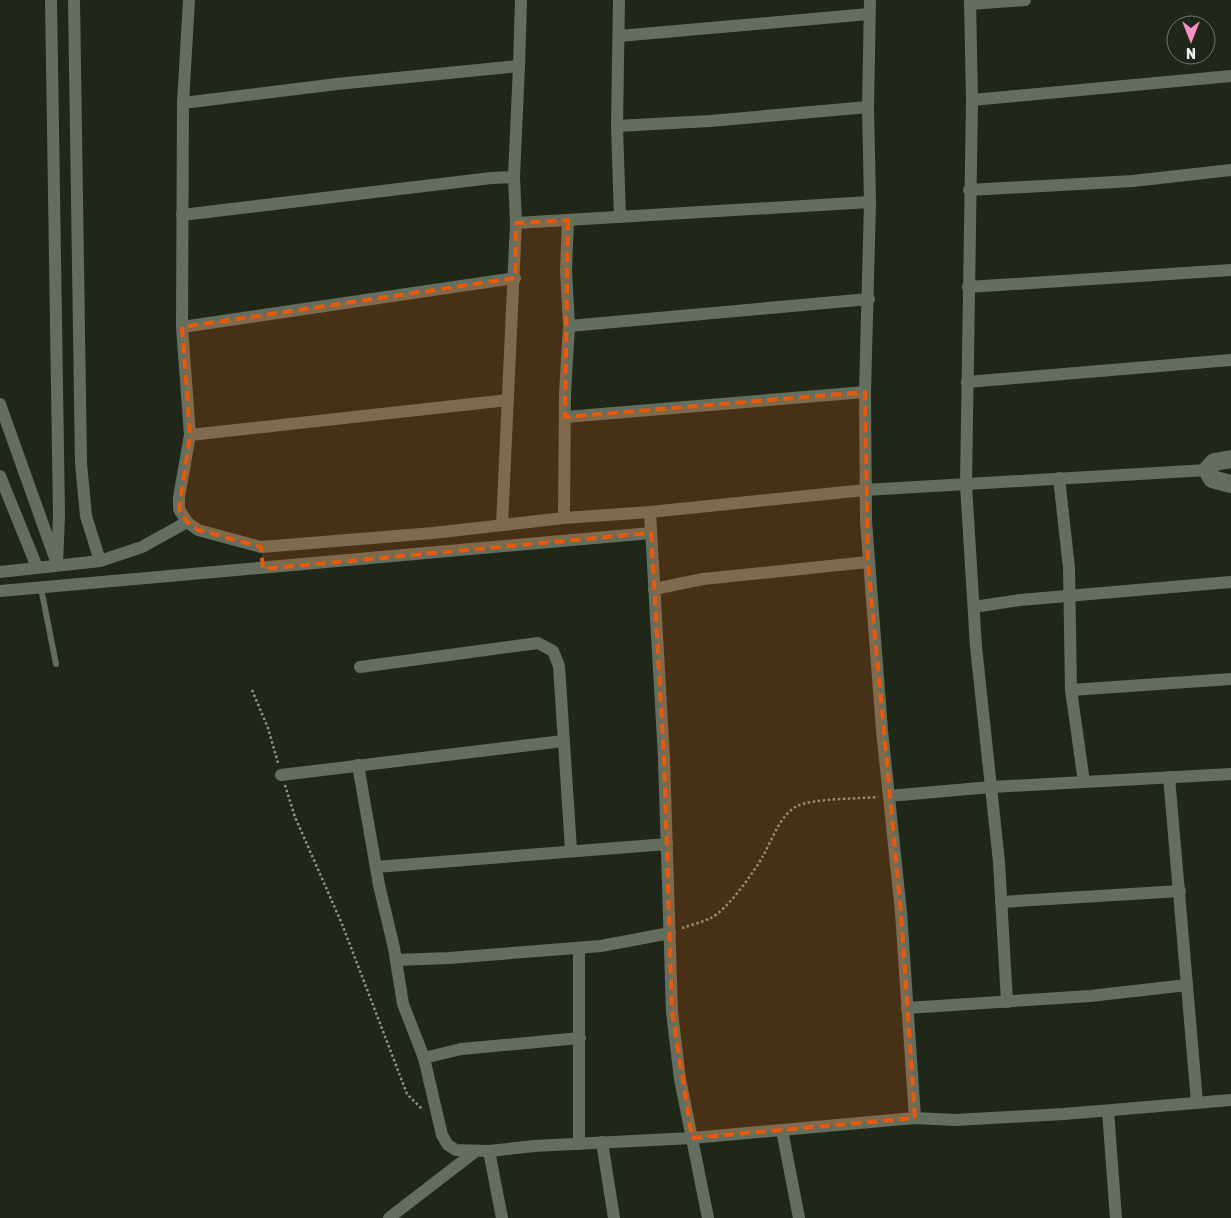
<svg xmlns="http://www.w3.org/2000/svg" width="1231" height="1218" font-family="Rubik,sans-serif">
	<style>
		.lines { fill: none; stroke-linecap: round; stroke-linejoin: round }
		.path { stroke: #8c9388; stroke-width: 2.5; stroke-dasharray: 2.5 2.5; stroke-linecap: butt }
		.lane { stroke: #646e5e; stroke-width: 6 }
		.street { stroke: #646e5e; stroke-width: 12 }
		.secondary { stroke: #646e5e; stroke-width: 18 }
		.marked { fill: #e8590c; fill-opacity: 0.2; stroke: #e8590c; stroke-width: 4; stroke-dasharray: 10 6; stroke-linejoin: round }
	</style>
	<rect width="100%" height="100%" fill="#1f2719"/>
	<g class="lines">
		<g class="path">
			<path d="M 252,690 L 268,728 L 278,763"/>
			<path d="M 285,785 L 295,817 L 342,924 L 407,1094 L 423,1110"/>
			<path d="M 682,928 C 691,925 702,922 711,918 C 727,910 754,872 763,856 C 772,840 780,815 797,806 C 814,798 858,799 878,797"/>
		</g>
		<path class="lane" d="M 41,588 L 56,664"/>
		<g class="street">
			<path d="M 51,0 L 59,515 L 57,565"/>
			<path d="M 74,0 L 81,463 L 86,516 L 100,561"/>
			<path d="M 189,0 L 183,103 L 182,327 L 190,435 L 179,497 L 179,509 L 187,522 L 198,530 L 261,547 L 433,533 L 564,518 L 650,512 L 865,490 L 1207,470"/>
			<path d="M 619,0 L 617,126 L 620,217"/>
			<path d="M 870,0 L 868,107 L 870,202 L 865,392 L 866,521 L 882,730 L 901,912 L 915,1118"/>
			<path d="M 970,0 L 972,100 L 966,485 L 976,647 L 999,862 L 1007,1002"/>
			<path d="M 970,4 L 1025,0"/>
			<path d="M 619,36 L 869,14"/>
			<path d="M 519,66 L 521,0"/>
			<path d="M 972,100 L 1231,76"/>
			<path d="M 183,103 L 337,84 L 519,66 L 514,177 L 516,223"/>
			<path d="M 617,126 L 710,121 L 868,107"/>
			<path d="M 969,190 L 1133,181 L 1231,170"/>
			<path d="M 182,215 L 491,178 L 514,177"/>
			<path d="M 968,287 L 1231,270"/>
			<path d="M 569,326 L 869,299"/>
			<path d="M 182,327 L 515,278"/>
			<path d="M 967,382 L 1231,360"/>
			<path d="M 0,404 L 56,561"/>
			<path d="M 565,417 L 865,392"/>
			<path d="M 190,435 L 508,400"/>
			<path d="M 0,476 L 37,567"/>
			<path d="M 1059,478 L 1069,568 L 1071,690 L 1084,782"/>
			<path d="M 650,512 L 664,758 L 672,1012 L 680,1079 L 708,1218"/>
			<path d="M 564,518 L 565,393 L 569,326 L 566,270 L 568,220"/>
			<path d="M 502,525 L 516,223 L 870,202"/>
			<path d="M 0,572 L 100,561 L 142,547 L 187,522"/>
			<path d="M 654,589 L 703,579 L 868,562"/>
			<path d="M 0,591 L 651,533"/>
			<path d="M 974,607 L 1020,600 L 1231,582"/>
			<path d="M 360,667 L 538,643 L 553,651 L 559,666 L 571,850"/>
			<path d="M 1071,690 L 1231,679"/>
			<path d="M 358,765 L 379,885 L 394,948 L 403,1004 L 424,1058 L 442,1135 L 448,1145 L 456,1150 L 489,1151 L 534,1146 L 692,1138 L 915,1118 L 955,1120 L 1064,1114 L 1231,1100"/>
			<path d="M 281,775 L 563,741"/>
			<path d="M 1169,777 L 1197,1102"/>
			<path d="M 889,796 L 991,787 L 1231,774"/>
			<path d="M 376,867 L 667,844"/>
			<path d="M 1001,902 L 1180,891"/>
			<path d="M 396,960 L 449,958 L 601,946 L 670,933"/>
			<path d="M 907,1008 L 1090,996 L 1187,985"/>
			<path d="M 424,1058 L 461,1049 L 580,1038"/>
			<path d="M 1108,1111 L 1116,1218"/>
			<path d="M 782,1130 L 799,1218"/>
			<path d="M 602,1142 L 614,1218"/>
			<path d="M 579,1144 L 579,948"/>
			<path d="M 489,1151 L 502,1218"/>
			<path d="M 389,1218 L 476,1151"/>
		</g>
		<path class="secondary" d="M 1231,459 L 1214,462 L 1207,470 L 1212,479 L 1231,484"/>
	</g>
	<path class="marked" d="M 568,220 L 565,417 L 865,392 L 868,562 L 901,912 L 915,1118 L 692,1138 L 672,1012 L 664,758 L 651,533 L 263,569 L 261,547 L 198,530 L 187,522 L 179,509 L 190,435 L 182,327 L 515,278 L 516,223 Z"/>
	<g transform="translate(1191 40) rotate(180)"><circle r="24" fill="#1f2719" stroke="#71786c"/>
	<path d="M0-4L9 19L0 12L-9 19Z" fill="#fa8fc8"/>
	<text y="-8" font-size="14" font-weight="bold" text-anchor="middle" fill="#ebf1e8">N</text>
	</g>
</svg>
